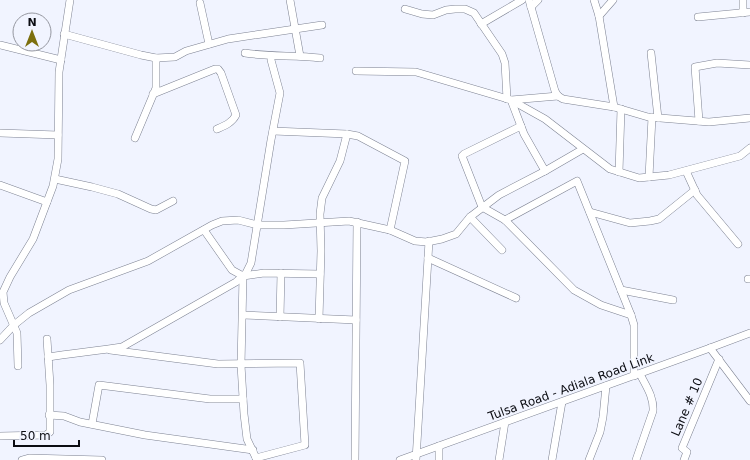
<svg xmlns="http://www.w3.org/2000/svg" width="750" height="460" font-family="'DejaVu Sans',sans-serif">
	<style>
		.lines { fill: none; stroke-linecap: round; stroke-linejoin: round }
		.minor-casing { stroke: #7d8292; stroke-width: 8 }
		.minor { stroke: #fff; stroke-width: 7 }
		.labels { text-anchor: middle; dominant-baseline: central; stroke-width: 3; stroke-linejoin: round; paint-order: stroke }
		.street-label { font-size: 12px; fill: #0b0c12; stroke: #f1f4ff }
	</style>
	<rect width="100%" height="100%" fill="#f1f4ff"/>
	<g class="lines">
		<defs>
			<g id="minor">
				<path d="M 290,0 L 300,56"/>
				<path d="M 529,0 L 555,91 L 558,96 L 563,99 L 614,107 L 648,117 L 709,122 L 750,118"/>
				<path d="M 594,0 L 599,16 L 614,107"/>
				<path d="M 200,3 L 209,44"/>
				<path d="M 531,7 L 538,0"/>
				<path d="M 405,9 L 422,14 L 433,15 L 446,10 L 455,9 L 465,9 L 474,13 L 502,54 L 505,63 L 507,99"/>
				<path d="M 743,13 L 743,0"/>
				<path d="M 599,16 L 613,0"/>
				<path d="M 698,17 L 750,12"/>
				<path d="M 481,24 L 522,0"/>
				<path d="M 64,34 L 141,55 L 156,58 L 175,57 L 186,51 L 228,39 L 322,25"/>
				<path d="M 0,45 L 61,60"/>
				<path d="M 245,53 C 270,57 295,55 320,58"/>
				<path d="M 651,53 L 658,118"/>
				<path d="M 356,71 L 416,72 L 511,100 L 545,119 L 610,169 L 639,178 L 669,175 L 740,156 L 750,148"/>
				<path d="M 153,94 L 215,69 L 218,69 L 221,73 L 236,115 C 232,123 224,126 217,129"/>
				<path d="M 699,121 L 695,67 L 717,63 L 750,65"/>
				<path d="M 521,126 L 464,154 L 462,156 L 482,207 L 505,220 L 574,290 L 601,305 L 631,315"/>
				<path d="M 273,131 L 347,134 L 358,136 L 405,161 L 390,230"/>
				<path d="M 0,133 L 58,135"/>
				<path d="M 135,138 L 156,88 L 156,58"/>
				<path d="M 545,171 L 524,134 L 511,100 L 558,96"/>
				<path d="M 686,171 L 697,195 L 738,244"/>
				<path d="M 619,172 L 621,109"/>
				<path d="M 649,177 L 652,117"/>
				<path d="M 55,179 L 92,187 L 118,194 L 151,209 L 156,210 L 173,201"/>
				<path d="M 0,185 L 47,202"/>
				<path d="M 590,212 L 630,223 L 650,221 L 659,219 L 695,190"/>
				<path d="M 470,217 L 502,250"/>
				<path d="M 505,220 L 577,181 L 631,315 L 634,325 L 634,376"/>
				<path d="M 204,230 L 232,270 L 243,276"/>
				<path d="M 428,258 L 516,298"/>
				<path d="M 748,279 L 750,279"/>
				<path d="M 621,290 L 673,300"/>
				<path d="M 243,315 L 356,320"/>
				<path d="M 280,317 L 281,273"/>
				<path d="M 319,319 L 321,251 L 320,214 L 322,198 L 340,161 L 347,134"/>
				<path d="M 0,340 L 14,325 L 29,313 L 69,290 L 148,261 L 212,225 L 222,221 L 238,220 L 257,225 L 284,225 L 349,221 L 390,230 L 415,241 L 427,242 L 442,239 L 456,234 L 470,217 L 499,195 L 545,171 L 583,149"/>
				<path d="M 710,348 L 750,401"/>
				<path d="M 110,350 L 218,364 L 300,363 L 305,445 L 256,458"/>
				<path d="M 48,357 C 73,353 97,351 122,347 L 236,282 L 243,276 L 264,273 L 320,274"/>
				<path d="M 18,366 L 17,333 L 4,303 L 3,292 L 10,277 L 33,239 L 53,186 L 58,159 L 59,72 L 70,0"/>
				<path d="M 49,415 L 64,416 L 80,422 L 145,435 L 253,450"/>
				<path d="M 92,424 L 99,385 L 210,399 L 243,399"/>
				<path d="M 0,436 L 46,435 L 50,432 L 50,385 L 47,339"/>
				<path d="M 22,460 L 29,458 L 102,460"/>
				<path d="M 257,460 L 247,439 L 244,414 L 241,365 L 243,276 L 246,273 L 251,263 L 271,140 L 280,93 L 271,60"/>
				<path d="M 355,460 L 357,222"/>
				<path d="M 400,460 L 710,348 L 750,333"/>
				<path d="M 416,460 L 429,241"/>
				<path d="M 439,460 L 439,446"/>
				<path d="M 499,460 L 505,422"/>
				<path d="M 552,460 L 562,402"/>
				<path d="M 589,460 L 600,432 L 603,417 L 606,386"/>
				<path d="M 636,460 L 653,411 C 654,397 646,386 640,374"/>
				<path d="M 684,460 L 687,452 L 682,448 L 719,359"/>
			</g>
		</defs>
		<use href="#minor" class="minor-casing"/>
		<use href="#minor" class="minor"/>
	</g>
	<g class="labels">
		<g class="street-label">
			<text transform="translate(571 387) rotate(-20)">Tulsa Road - Adiala Road Link</text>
			<text transform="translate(687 407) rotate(-67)">Lane # 10</text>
		</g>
	</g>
	<g transform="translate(32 32)"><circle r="19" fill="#f1f4ff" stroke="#9597a0"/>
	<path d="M0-3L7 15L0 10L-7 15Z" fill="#7c6f0e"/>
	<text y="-6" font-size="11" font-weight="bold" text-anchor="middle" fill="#0b0c12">N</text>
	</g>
	<path d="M14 440v6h65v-6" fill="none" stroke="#0b0c12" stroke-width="2"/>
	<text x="20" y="440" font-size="12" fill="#0b0c12" stroke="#f1f4ff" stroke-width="3" paint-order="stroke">50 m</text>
</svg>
